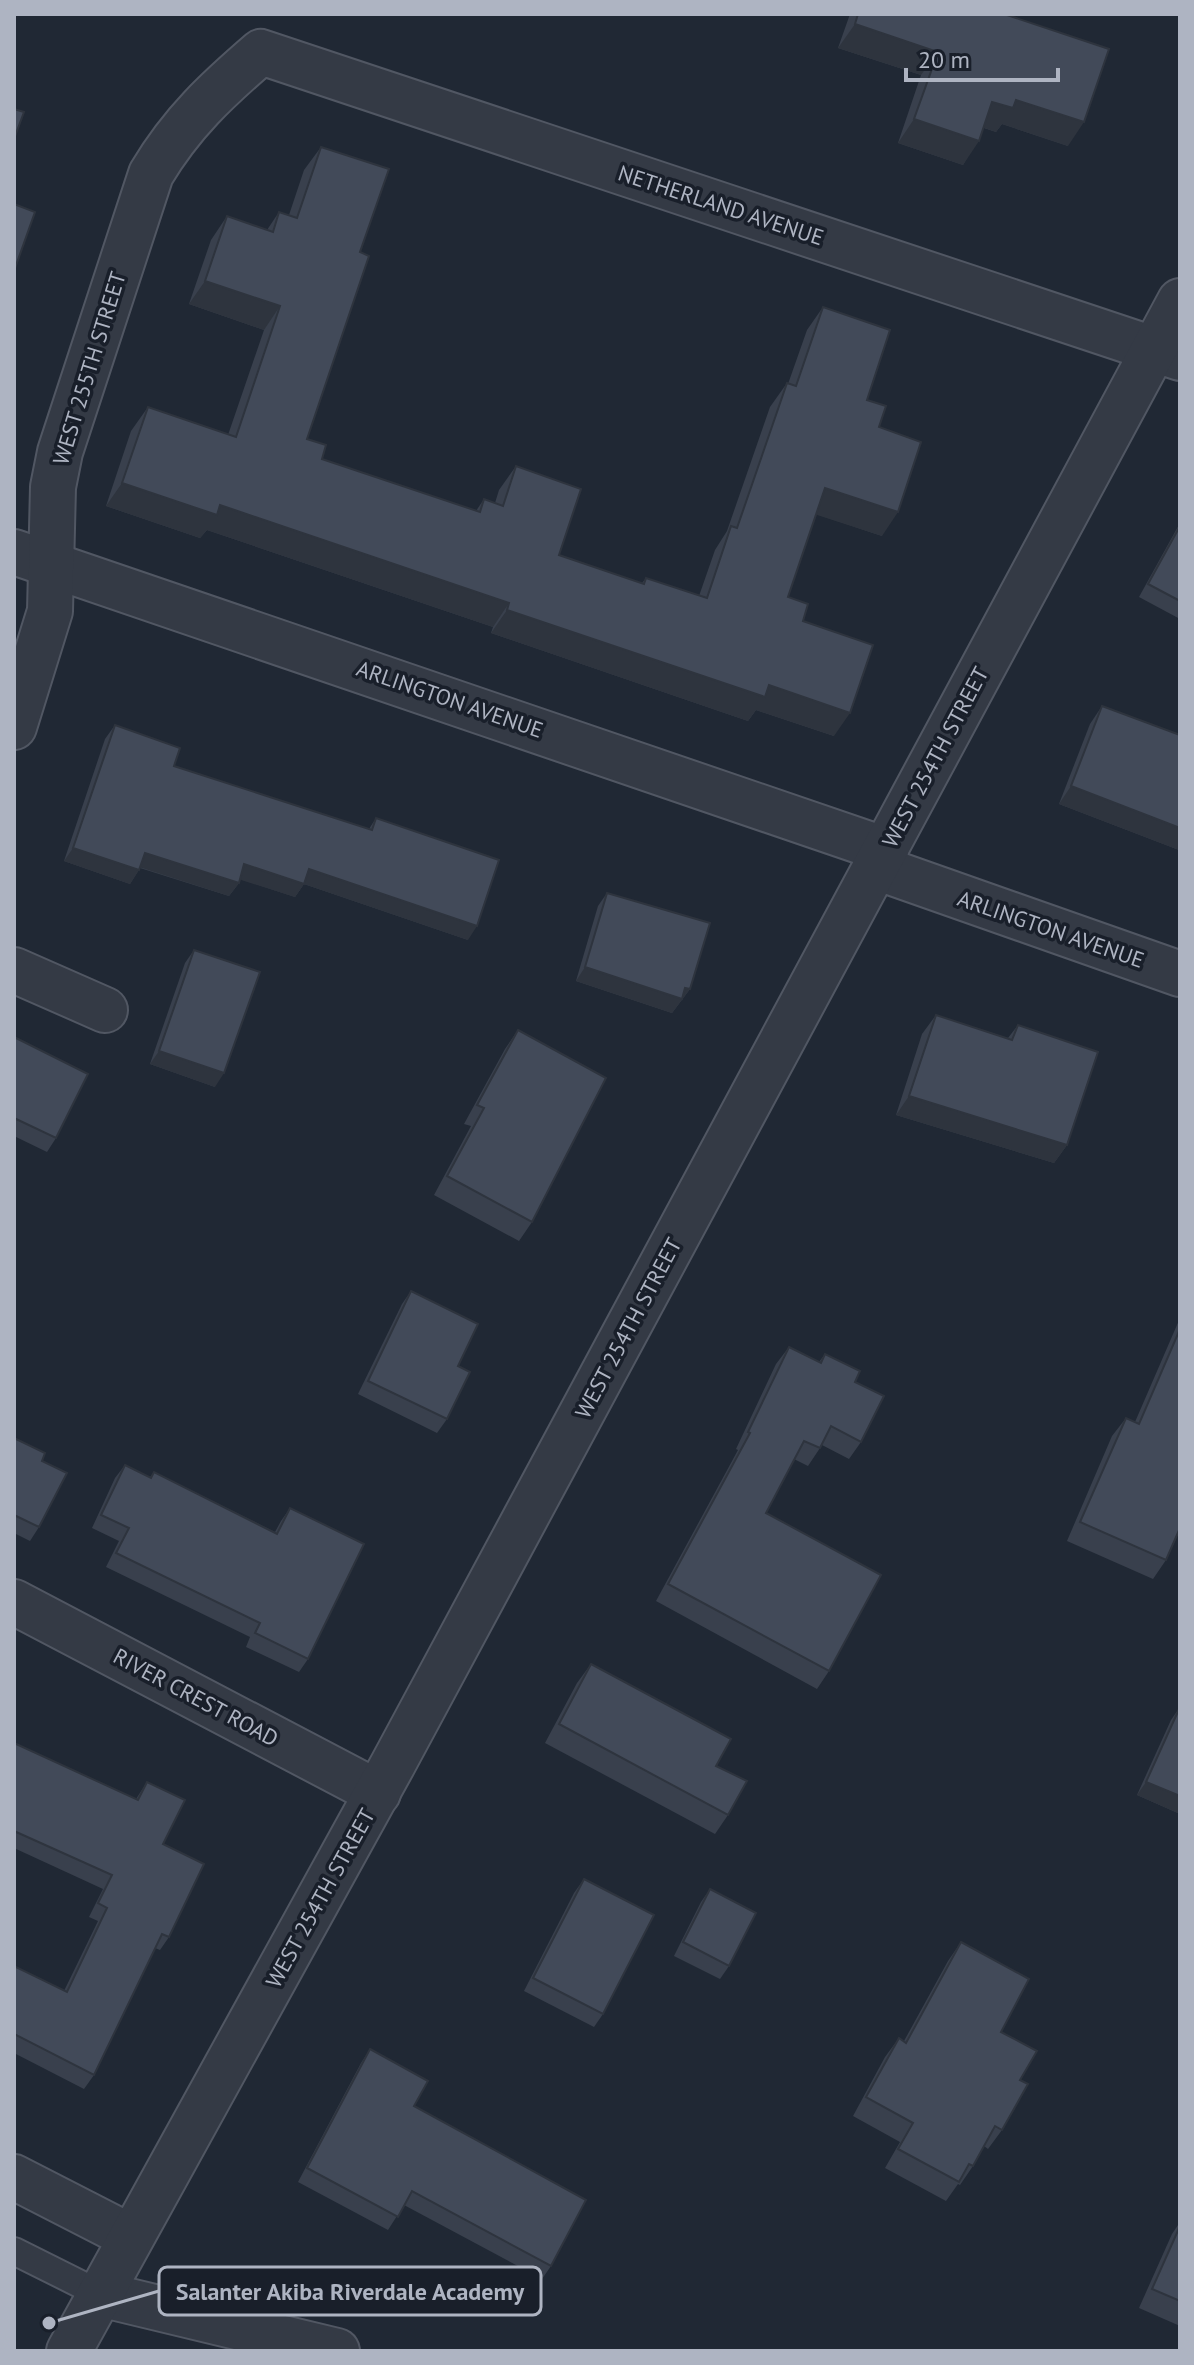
<svg xmlns="http://www.w3.org/2000/svg" width="1194" height="2365" font-family="'PT Sans',sans-serif">
	<style>
		.lines { fill: none; stroke-linecap: round; stroke-linejoin: round }
		.lane-casing { stroke: #515763; stroke-width: 30 }
		.street-casing { stroke: #515763; stroke-width: 48 }
		.lane { stroke: #343a45; stroke-width: 26 }
		.street { stroke: #343a45; stroke-width: 44 }
		.wall { fill: #39404d }
		.shaded-wall { fill: #2e343e }
		.building { fill: #424a59; stroke: #2e343e; stroke-width: 2 }
		.labels { text-anchor: middle; dominant-baseline: central; stroke-width: 7; stroke-linejoin: round; paint-order: stroke }
		.street-label { font-size: 22px; fill: #aeb4c2; stroke: #191f2a }
		.leader { fill: none; stroke: #aeb4c2; stroke-width: 3 }
		.callout-dot { fill: #aeb4c2; stroke: #191f2a; stroke-width: 3 }
		.callout { fill: #191f2a; stroke: #aeb4c2; stroke-width: 3 }
		.callout-label { font-size: 24px; text-anchor: middle; font-weight: bold; fill: #aeb4c2 }
	</style>
	<rect width="100%" height="100%" fill="#202834"/>
	<g class="lines">
		<defs>
			<path id="lane" d="M 14,2251 L 100,2294"/>
			<g id="street">
				<path d="M 14,552 L 886,850"/>
				<path d="M 14,727 L 50,611 L 53,487 L 60,452 L 151,174 C 182,122 217,90 261,52 L 1180,358"/>
				<path d="M 876,867 L 1180,974"/>
				<path d="M 14,970 L 105,1010"/>
				<path d="M 14,1602 L 378,1793"/>
				<path d="M 14,2177 L 131,2237"/>
				<path d="M 100,2294 L 337,2351"/>
				<path d="M 69,2351 L 393,1764 L 1180,301"/>
			</g>
		</defs>
		<use href="#lane" class="lane-casing"/>
		<use href="#street" class="street-casing"/>
		<use href="#lane" class="lane"/>
		<use href="#street" class="street"/>
	</g>
	<g class="wall">
		<path d="M 850,14 L 1004,14 L 1068,146 L 1002,124 L 996,132 L 984,128 L 963,165 L 898,143 L 921,75 L 838,48 Z"/>
		<path d="M 321,147 L 360,252 L 307,439 L 322,459 L 476,511 L 484,499 L 495,503 L 499,490 L 516,466 L 559,555 L 642,583 L 646,578 L 699,596 L 715,550 L 727,531 L 770,407 L 787,383 L 788,384 L 807,330 L 823,307 L 867,400 L 879,427 L 882,536 L 816,514 L 788,597 L 803,621 L 834,736 L 756,710 L 748,721 L 491,633 L 493,627 L 207,530 L 200,538 L 106,506 L 131,431 L 148,407 L 228,435 L 264,330 L 189,304 L 211,240 L 227,216 L 267,230 L 279,212 L 289,215 L 304,170 Z"/>
		<path d="M 1180,523 L 1180,619 L 1139,597 Z"/>
		<path d="M 1102,706 L 1179,850 L 1059,804 L 1090,724 Z"/>
		<path d="M 115,725 L 174,766 L 369,829 L 376,818 L 468,940 L 304,884 L 295,897 L 240,879 L 239,883 L 229,896 L 140,868 L 130,884 L 64,861 L 105,739 Z"/>
		<path d="M 607,893 L 690,989 L 672,1013 L 576,981 L 598,906 Z"/>
		<path d="M 194,950 L 215,1087 L 150,1064 L 185,963 Z"/>
		<path d="M 936,1015 L 1008,1038 L 1018,1025 L 1067,1145 L 1054,1163 L 896,1115 L 922,1034 Z"/>
		<path d="M 518,1030 L 532,1222 L 519,1241 L 434,1195 L 471,1126 L 464,1124 L 505,1049 Z"/>
		<path d="M 14,1037 L 56,1138 L 47,1152 L 14,1136 Z"/>
		<path d="M 411,1291 L 447,1419 L 437,1433 L 358,1394 L 402,1304 Z"/>
		<path d="M 1180,1318 L 1180,1530 L 1166,1560 L 1153,1579 L 1067,1541 L 1112,1436 L 1126,1418 L 1135,1422 Z"/>
		<path d="M 789,1347 L 819,1362 L 825,1354 L 855,1382 L 861,1442 L 849,1459 L 822,1445 L 808,1466 L 794,1459 L 766,1513 L 829,1671 L 817,1689 L 656,1601 L 738,1450 L 736,1449 L 776,1364 Z"/>
		<path d="M 14,1438 L 42,1461 L 39,1527 L 30,1541 L 14,1533 Z"/>
		<path d="M 125,1465 L 150,1477 L 154,1472 L 275,1532 L 281,1521 L 290,1508 L 308,1659 L 299,1672 L 246,1647 L 250,1637 L 106,1567 L 119,1541 L 92,1528 L 115,1478 Z"/>
		<path d="M 591,1664 L 716,1766 L 728,1815 L 715,1834 L 545,1743 L 577,1683 Z"/>
		<path d="M 1180,1707 L 1180,1814 L 1137,1795 L 1171,1720 Z"/>
		<path d="M 14,1743 L 136,1799 L 147,1782 L 163,1844 L 169,1937 L 160,1950 L 155,1948 L 94,2075 L 84,2089 L 14,2053 L 14,1966 L 64,1991 L 98,1921 L 89,1917 L 103,1889 L 14,1848 Z"/>
		<path d="M 584,1879 L 603,2014 L 594,2027 L 524,1991 L 574,1893 Z"/>
		<path d="M 710,1889 L 729,1966 L 720,1979 L 674,1956 L 701,1902 Z"/>
		<path d="M 961,1942 L 1001,2032 L 1020,2080 L 1002,2130 L 988,2149 L 984,2146 L 973,2166 L 960,2185 L 958,2184 L 946,2201 L 885,2168 L 900,2142 L 853,2116 L 885,2057 L 899,2038 L 904,2041 L 948,1961 Z"/>
		<path d="M 370,2049 L 414,2106 L 551,2266 L 542,2279 L 404,2205 L 388,2230 L 298,2182 L 361,2063 Z"/>
		<path d="M 1180,2222 L 1180,2326 L 1139,2308 L 1172,2234 Z"/>
	</g>
	<g class="shaded-wall">
		<path d="M 855,24 L 938,52 L 921,75 L 838,48 Z"/>
		<path d="M 1016,100 L 1084,122 L 1068,146 L 1002,124 L 996,132 L 976,125 L 992,102 Z"/>
		<path d="M 914,119 L 979,141 L 963,165 L 898,143 Z"/>
		<path d="M 205,281 L 280,306 L 264,330 L 189,304 Z"/>
		<path d="M 122,483 L 220,505 L 509,603 L 493,627 L 207,530 L 200,538 L 106,506 Z"/>
		<path d="M 825,488 L 898,512 L 882,536 L 808,512 Z"/>
		<path d="M 507,610 L 769,685 L 850,713 L 834,736 L 756,710 L 748,721 L 491,633 Z"/>
		<path d="M 1071,786 L 1180,828 L 1180,848 L 1179,850 L 1059,804 Z"/>
		<path d="M 73,848 L 139,870 L 130,884 L 64,861 Z"/>
		<path d="M 145,853 L 239,883 L 229,896 L 136,866 Z"/>
		<path d="M 244,864 L 309,869 L 477,926 L 468,940 L 304,884 L 295,897 L 235,878 Z"/>
		<path d="M 585,967 L 685,988 L 690,989 L 672,1013 L 576,981 Z"/>
		<path d="M 159,1051 L 224,1073 L 215,1087 L 150,1064 Z"/>
		<path d="M 909,1096 L 1067,1145 L 1054,1163 L 896,1115 Z"/>
		<path d="M 1146,1782 L 1180,1796 L 1180,1814 L 1137,1795 Z"/>
	</g>
	<g class="building">
		<path d="M 858,14 L 1004,14 L 1109,49 L 1084,122 L 1016,100 L 1013,108 L 992,102 L 979,141 L 914,119 L 938,52 L 855,24 Z"/>
		<path d="M 14,109 L 24,112 L 14,139 Z"/>
		<path d="M 321,147 L 389,169 L 360,252 L 369,256 L 307,439 L 326,445 L 322,459 L 480,512 L 484,499 L 503,506 L 516,466 L 581,489 L 559,555 L 644,584 L 646,578 L 707,598 L 731,526 L 737,528 L 787,383 L 796,386 L 823,307 L 890,330 L 867,400 L 886,406 L 879,427 L 921,442 L 898,512 L 825,488 L 788,597 L 808,604 L 803,621 L 873,645 L 850,713 L 769,685 L 765,697 L 507,610 L 509,603 L 220,505 L 217,515 L 122,483 L 148,407 L 236,437 L 280,306 L 205,281 L 227,216 L 273,232 L 279,212 L 297,218 Z"/>
		<path d="M 14,204 L 35,212 L 14,271 Z"/>
		<path d="M 1180,526 L 1180,601 L 1148,584 Z"/>
		<path d="M 1102,706 L 1180,735 L 1180,828 L 1071,786 Z"/>
		<path d="M 115,725 L 180,748 L 174,766 L 372,830 L 376,818 L 499,860 L 477,926 L 309,869 L 304,884 L 244,864 L 239,883 L 145,853 L 139,870 L 73,848 Z"/>
		<path d="M 607,893 L 710,923 L 690,989 L 685,988 L 682,999 L 585,967 Z"/>
		<path d="M 194,950 L 260,972 L 224,1073 L 159,1051 Z"/>
		<path d="M 936,1015 L 1012,1040 L 1018,1025 L 1098,1052 L 1067,1145 L 909,1096 Z"/>
		<path d="M 518,1030 L 606,1078 L 532,1222 L 447,1176 L 484,1108 L 477,1105 Z"/>
		<path d="M 14,1037 L 88,1074 L 56,1138 L 14,1118 Z"/>
		<path d="M 411,1291 L 478,1324 L 458,1366 L 470,1372 L 447,1419 L 368,1381 Z"/>
		<path d="M 1180,1329 L 1180,1528 L 1166,1560 L 1080,1522 L 1126,1418 L 1139,1424 Z"/>
		<path d="M 789,1347 L 821,1363 L 825,1354 L 860,1371 L 855,1382 L 884,1396 L 861,1442 L 831,1426 L 820,1448 L 804,1441 L 766,1513 L 881,1575 L 829,1671 L 668,1584 L 750,1433 L 748,1432 Z"/>
		<path d="M 14,1438 L 45,1453 L 42,1461 L 67,1473 L 39,1527 L 14,1515 Z"/>
		<path d="M 125,1465 L 151,1478 L 154,1472 L 277,1534 L 290,1508 L 364,1544 L 308,1659 L 255,1633 L 260,1623 L 116,1553 L 129,1528 L 101,1515 Z"/>
		<path d="M 591,1664 L 731,1739 L 716,1766 L 747,1781 L 728,1815 L 559,1724 Z"/>
		<path d="M 1180,1707 L 1180,1796 L 1146,1782 Z"/>
		<path d="M 14,1743 L 138,1800 L 147,1782 L 185,1800 L 163,1844 L 204,1864 L 169,1937 L 162,1934 L 94,2075 L 14,2034 L 14,1966 L 67,1992 L 107,1908 L 98,1903 L 112,1875 L 14,1831 Z"/>
		<path d="M 584,1879 L 654,1915 L 603,2014 L 533,1978 Z"/>
		<path d="M 710,1889 L 756,1913 L 729,1966 L 683,1942 Z"/>
		<path d="M 961,1942 L 1029,1979 L 1001,2032 L 1037,2051 L 1020,2080 L 1028,2084 L 1002,2130 L 995,2126 L 973,2166 L 969,2164 L 959,2182 L 898,2149 L 913,2123 L 866,2097 L 899,2038 L 906,2043 Z"/>
		<path d="M 370,2049 L 428,2081 L 414,2106 L 586,2200 L 551,2266 L 412,2191 L 398,2217 L 307,2168 Z"/>
		<path d="M 1180,2226 L 1180,2301 L 1152,2289 Z"/>
	</g>
	<g class="labels">
		<g class="street-label">
			<text transform="translate(721 205) rotate(18)">NETHERLAND AVENUE</text>
			<text transform="translate(89 368) rotate(-73)">WEST 255TH STREET</text>
			<text transform="translate(450 699) rotate(19)">ARLINGTON AVENUE</text>
			<text transform="translate(935 757) rotate(-62)">WEST 254TH STREET</text>
			<text transform="translate(1051 929) rotate(19)">ARLINGTON AVENUE</text>
			<text transform="translate(628 1328) rotate(-62)">WEST 254TH STREET</text>
			<text transform="translate(196 1697) rotate(28)">RIVER CREST ROAD</text>
			<text transform="translate(320 1898) rotate(-61)">WEST 254TH STREET</text>
		</g>
	</g>
	<path class="leader" d="M49 2323L159 2291"/>
	<circle class="callout-dot" cx="49" cy="2323" r="8"/>
	<rect class="callout" x="159" y="2267" width="382" height="48" rx="8"/>
	<g class="callout-label">
		<text x="350" y="2300">Salanter Akiba Riverdale Academy</text>
	</g>
	<rect width="1194" height="2365" fill="none" stroke="#aeb4c2" stroke-width="32"/>
	<path d="M906 68v12h152v-12" fill="none" stroke="#aeb4c2" stroke-width="4"/>
	<text x="918" y="68" font-size="24" fill="#aeb4c2" stroke="#191f2a" stroke-width="6" paint-order="stroke">20 m</text>
</svg>
